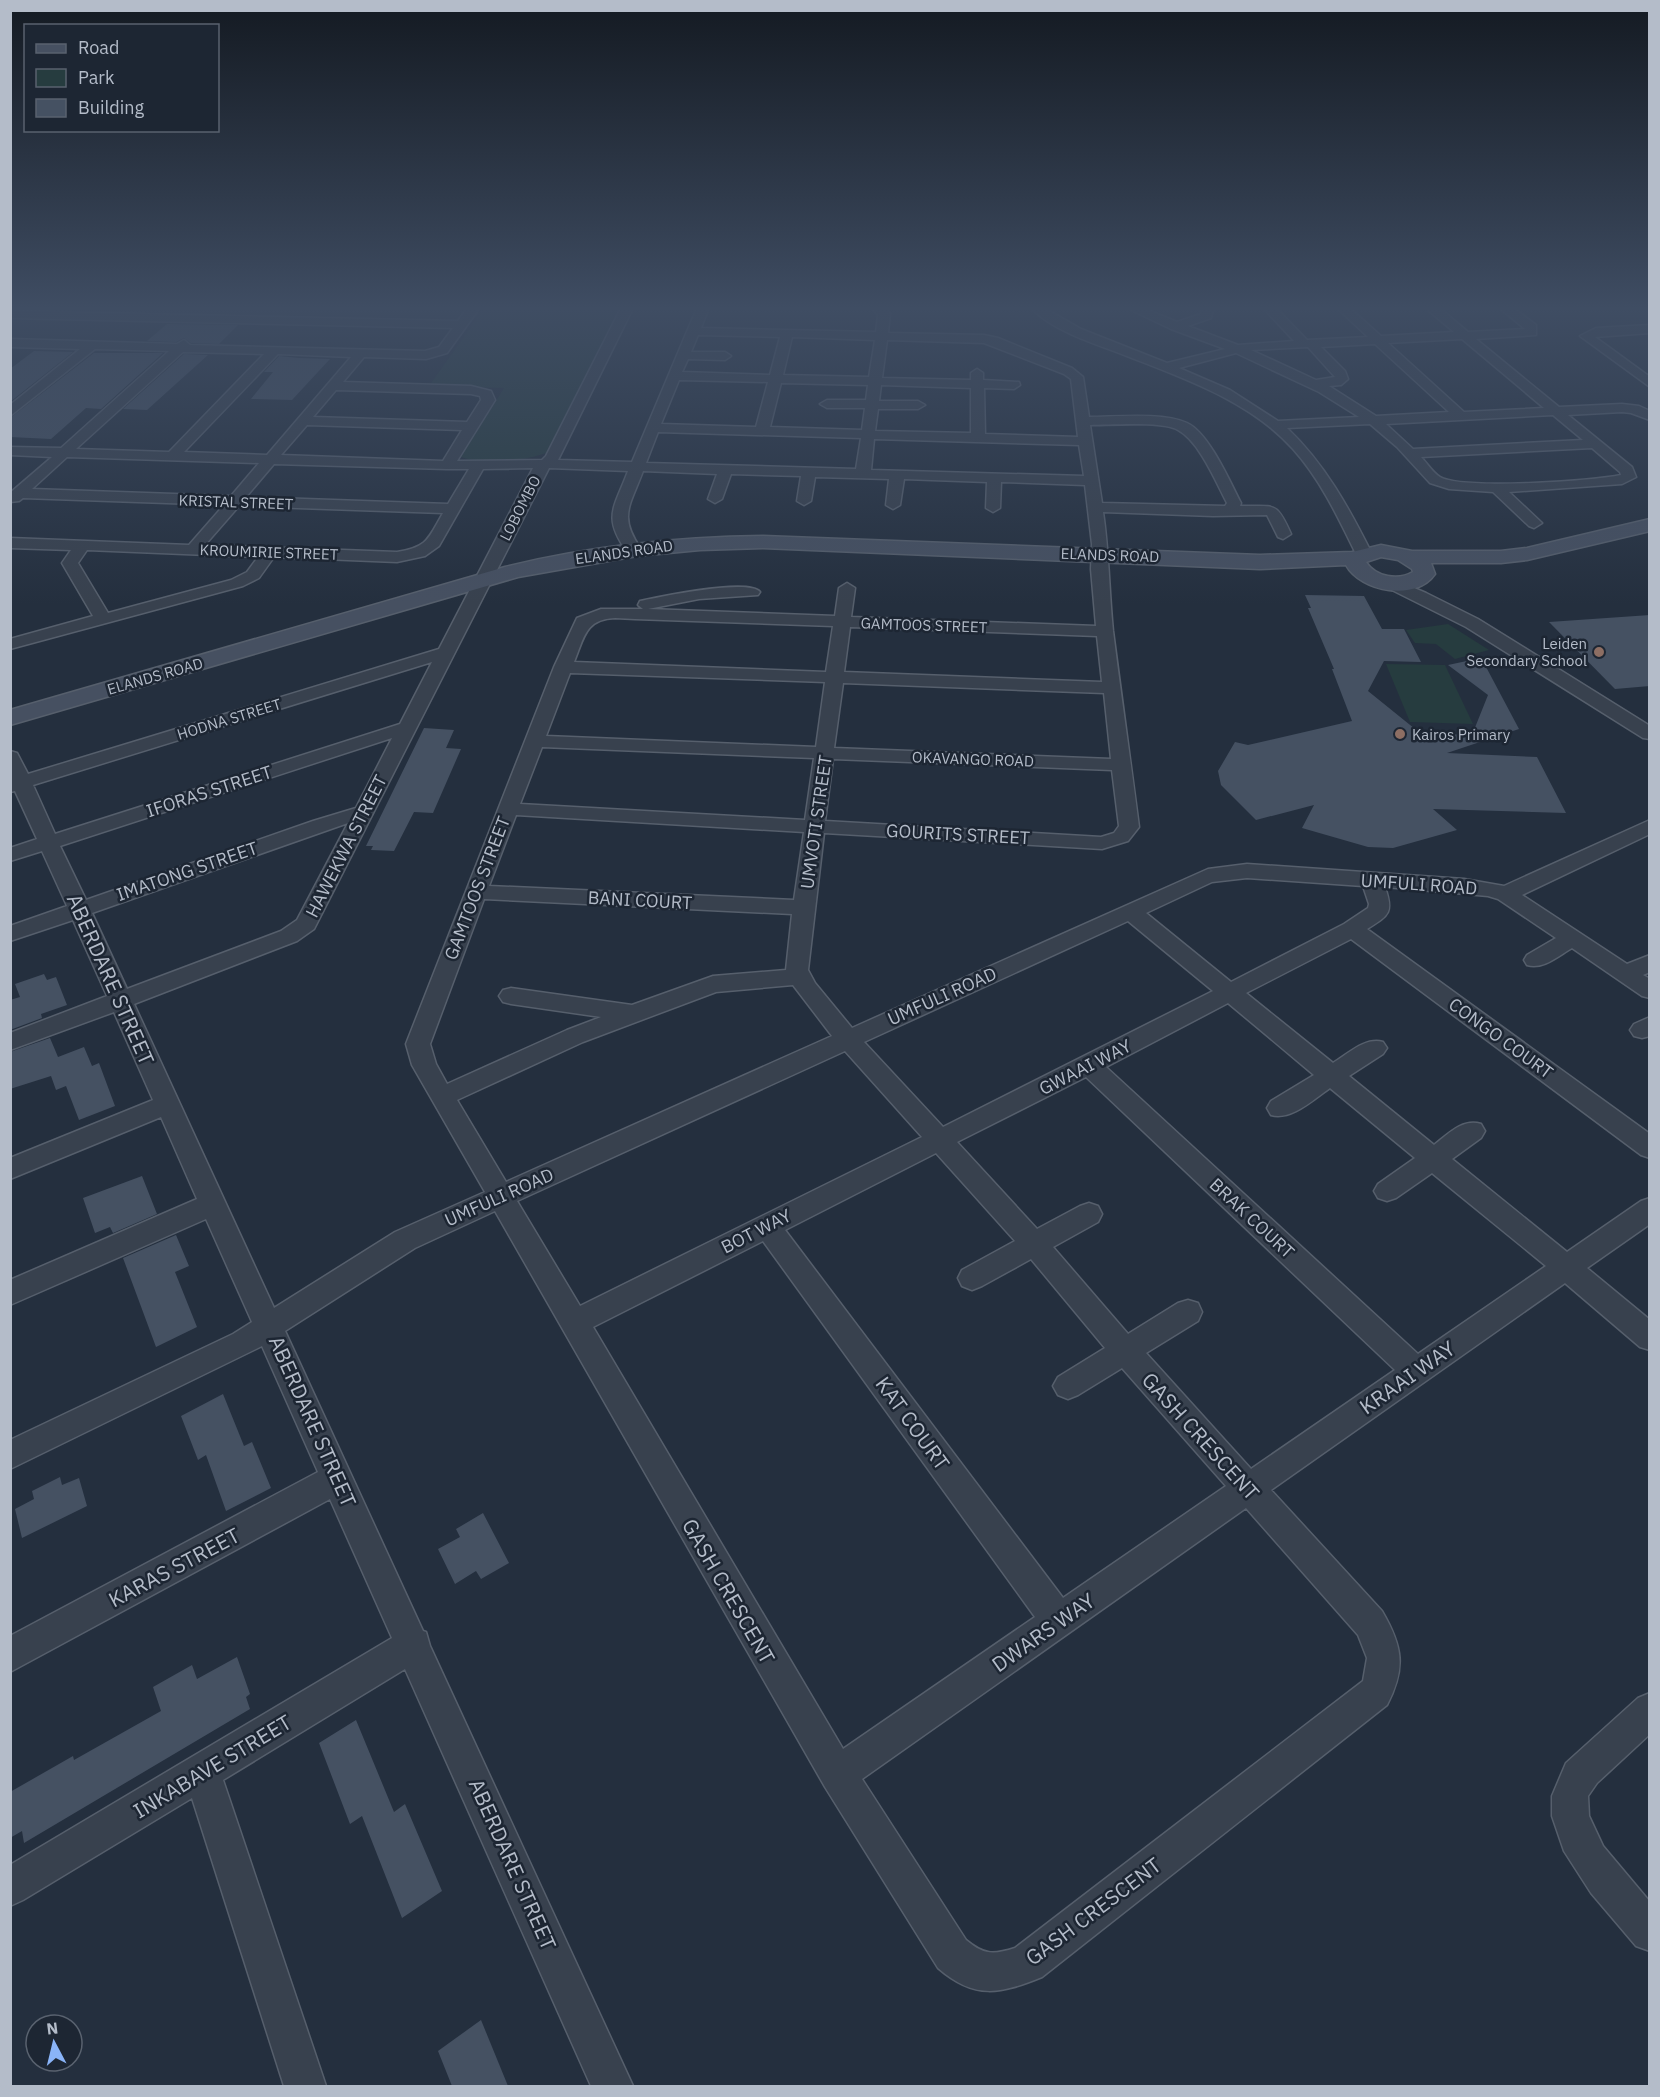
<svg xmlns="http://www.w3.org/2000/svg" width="1660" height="2097" font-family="'IBM Plex Sans',sans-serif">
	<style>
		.green { fill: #263c3f }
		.building { fill: #455162 }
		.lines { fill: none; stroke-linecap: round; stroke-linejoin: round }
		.street-casing { stroke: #565f6c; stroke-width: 3 }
		.secondary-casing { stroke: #565f6c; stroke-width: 3 }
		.street { fill: #38414e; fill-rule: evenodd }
		.secondary { fill: #465061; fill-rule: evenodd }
		.education-dot { fill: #8d6e63; stroke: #1d2633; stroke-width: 2 }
		.labels { text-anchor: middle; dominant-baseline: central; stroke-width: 5; stroke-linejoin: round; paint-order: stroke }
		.far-street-label { font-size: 15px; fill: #b4bcc9; stroke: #1d2633 }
		.far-poi-label { font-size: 15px; fill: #b4bcc9; stroke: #1d2633; text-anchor: end }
		.street-label { font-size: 18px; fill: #b4bcc9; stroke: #1d2633 }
		.near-street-label { font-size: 21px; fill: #b4bcc9; stroke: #1d2633 }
	</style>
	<rect width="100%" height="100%" fill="#242f3e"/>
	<g class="green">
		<path d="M 483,310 L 619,310 L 546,453 C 525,461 482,465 461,457 L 504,388 L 429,386 Z"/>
		<path d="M 1448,624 L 1489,650 L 1455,659 L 1436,644 L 1415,643 L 1406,630 Z"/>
		<path d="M 1386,664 L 1445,665 L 1473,724 L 1410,722 Z"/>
	</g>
	<g class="building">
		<path d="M 167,324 L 238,325 L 219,344 L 191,343 L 184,338 L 176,342 L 147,341 Z"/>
		<path d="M 34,351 L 73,352 L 10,402 L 10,369 Z"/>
		<path d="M 94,353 L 163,353 L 101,409 L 86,408 L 51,439 L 10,437 L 10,418 Z"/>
		<path d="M 184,354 L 208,355 L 147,410 L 123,409 Z"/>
		<path d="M 279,356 L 299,358 L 330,359 L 292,400 L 251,399 L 273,372 L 264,372 Z"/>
		<path d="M 1305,595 L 1364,596 L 1382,629 L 1404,629 L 1421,662 L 1384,661 L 1368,691 L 1420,733 L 1472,735 L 1488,695 L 1448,665 L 1476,659 L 1485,665 L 1519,729 L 1447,753 L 1537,757 L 1566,813 L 1433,809 L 1457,830 L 1393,848 L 1368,847 L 1302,828 L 1314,805 L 1256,820 L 1221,785 L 1218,771 L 1235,742 L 1248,745 L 1352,721 L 1332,669 L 1334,669 L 1308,608 L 1311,608 Z"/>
		<path d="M 1650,615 L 1650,686 L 1615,689 L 1549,622 Z"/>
		<path d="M 424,728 L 454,730 L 446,748 L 461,749 L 433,813 L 414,812 L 394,851 L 371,850 L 373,846 L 366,846 Z"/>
		<path d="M 44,974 L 47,980 L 56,977 L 67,1005 L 41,1014 L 42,1018 L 10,1030 L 10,1000 L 20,997 L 15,984 Z"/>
		<path d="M 50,1038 L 58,1057 L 84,1047 L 92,1066 L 99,1063 L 115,1106 L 79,1120 L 66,1086 L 56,1090 L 51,1076 L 10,1089 L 10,1052 Z"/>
		<path d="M 142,1176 L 157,1214 L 113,1233 L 110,1227 L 95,1233 L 83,1198 Z"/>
		<path d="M 176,1235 L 189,1266 L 175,1272 L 197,1327 L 156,1347 L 123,1258 Z"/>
		<path d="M 223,1394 L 244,1446 L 252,1442 L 271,1488 L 226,1511 L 206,1455 L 198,1460 L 181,1416 Z"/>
		<path d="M 60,1477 L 62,1485 L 79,1478 L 87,1506 L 22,1538 L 15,1509 L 34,1499 L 32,1491 Z"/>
		<path d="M 483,1513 L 509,1563 L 481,1579 L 476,1571 L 455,1584 L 438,1549 L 460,1537 L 456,1529 Z"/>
		<path d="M 237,1657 L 250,1694 L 246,1697 L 250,1709 L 24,1843 L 22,1831 L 10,1838 L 10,1792 L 73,1756 L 74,1760 L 161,1711 L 153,1687 L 192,1665 L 197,1679 Z"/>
		<path d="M 356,1720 L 394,1812 L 405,1804 L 442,1891 L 402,1918 L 362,1816 L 350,1824 L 319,1743 Z"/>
		<path d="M 481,2020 L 508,2086 L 452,2086 L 438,2051 Z"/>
	</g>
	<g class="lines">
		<defs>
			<g id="street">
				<path d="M 466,310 L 478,310 L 447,353 L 426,359 L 364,357 L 343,382 L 471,386 L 491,391 L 495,400 L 457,461 L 542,460 L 546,456 L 620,310 L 632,310 L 558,460 L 632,462 L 696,310 L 708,310 L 701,328 L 876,332 L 878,315 L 874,310 L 887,310 L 890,314 L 888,333 L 984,335 L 998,338 L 1072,368 L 1083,377 L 1089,417 C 1116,417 1162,412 1187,423 C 1209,433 1230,482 1241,503 L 1240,506 C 1275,507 1276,500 1291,534 L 1283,539 L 1278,537 L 1267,515 L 1213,516 L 1103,512 C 1109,551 1109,591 1113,631 C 1121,696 1131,762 1139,827 L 1128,841 L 1102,849 L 824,833 L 808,970 L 815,983 L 852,1028 L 1208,869 L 1247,864 L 1464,879 L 1504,886 L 1650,820 L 1650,834 L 1522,895 L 1627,964 L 1650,955 L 1650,972 L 1643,975 L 1650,979 L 1650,998 L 1642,996 L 1572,948 C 1558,956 1543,970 1527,965 L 1524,960 L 1527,955 L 1556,938 L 1498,899 L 1488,896 L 1385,887 C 1394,913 1389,915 1367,929 L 1650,1134 L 1650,1158 L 1641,1155 L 1351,939 L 1246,993 L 1333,1063 C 1348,1054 1365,1037 1383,1042 L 1387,1048 L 1383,1054 L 1349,1076 L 1434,1145 C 1448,1134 1463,1118 1481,1124 L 1485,1131 L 1481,1138 L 1452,1159 L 1567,1252 L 1641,1201 L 1650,1198 L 1650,1224 L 1587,1268 L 1650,1320 L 1650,1350 L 1640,1347 L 1565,1283 L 1271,1490 L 1382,1611 C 1403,1647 1406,1668 1387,1705 L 1042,1977 C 1000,1994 975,2000 938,1968 L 825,1787 L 495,1211 L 415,1248 L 285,1331 L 423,1631 L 426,1632 L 430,1646 L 633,2086 L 591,2086 L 405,1669 L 223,1780 L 326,2086 L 284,2086 L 192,1798 L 23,1900 L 10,1906 L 10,1865 L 392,1638 L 330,1499 L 10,1672 L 10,1636 L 318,1472 L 262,1346 L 10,1469 L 10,1440 L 233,1334 L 252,1322 L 206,1219 L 10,1305 L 10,1280 L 197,1199 L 161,1117 L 10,1179 L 10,1158 L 153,1100 L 114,1012 L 10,1050 L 10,1033 L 107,996 L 73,920 L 10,941 L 10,926 L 67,906 L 42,851 L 10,861 L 10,848 L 37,839 L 15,791 L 10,792 L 10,751 L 17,753 L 28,774 L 439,649 L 533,468 L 483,469 L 439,546 L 425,556 L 397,562 L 274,557 L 259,578 L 243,586 L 10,649 L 10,639 L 93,616 L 62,563 L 71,550 L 10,548 L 10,538 L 189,545 L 224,505 L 23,498 L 19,501 L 10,502 L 10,493 L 52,457 L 10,455 L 10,447 L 61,448 L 169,351 L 95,349 L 10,416 L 10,405 L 80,349 L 10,347 L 10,339 L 177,344 L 184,340 L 190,345 L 425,351 L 439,347 L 453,328 L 10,318 L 10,311 L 458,321 ZM 698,335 L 780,337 L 770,375 L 682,372 L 688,359 L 725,360 L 731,356 L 725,352 L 691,352 ZM 792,337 L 875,340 L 869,377 L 783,375 ZM 887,340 L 984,343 L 1064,374 L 1071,379 L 1078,437 L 985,434 L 984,388 L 1014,389 L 1020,385 L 1019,382 L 983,380 L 983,373 L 977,369 L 971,373 L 971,380 L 882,378 ZM 183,352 L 264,354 L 169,452 L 76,449 ZM 278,354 L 351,357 L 267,455 L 184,452 ZM 679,380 L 768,382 L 756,427 L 661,424 ZM 781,383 L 868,385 L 866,400 L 827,400 L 820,404 L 827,408 L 865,408 L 862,430 L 770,427 ZM 881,385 L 971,388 L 971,433 L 875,431 L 878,409 L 918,409 L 925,405 L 918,401 L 879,401 ZM 336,390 L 471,394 L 480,396 L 481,400 L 467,422 L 313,417 ZM 307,425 L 462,430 L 443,461 L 281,455 ZM 1090,425 C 1110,425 1163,421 1178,430 C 1199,441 1216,482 1227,503 L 1225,506 L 1102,503 ZM 658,432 L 861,438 L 856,469 L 646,463 ZM 874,439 L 1079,445 L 1084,476 L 871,470 ZM 67,457 L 259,463 L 231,496 L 32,489 ZM 274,464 L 447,469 L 469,469 L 448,504 L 246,497 ZM 549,468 L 628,471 C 614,509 602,516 627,552 L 633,554 L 641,549 C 618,516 630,506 643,471 L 717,474 L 708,499 L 715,503 L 722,499 L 731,474 L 801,476 L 797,501 L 804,505 L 811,501 L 815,477 L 889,479 L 886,505 L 893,509 L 900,505 L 904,479 L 987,482 L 986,508 L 993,512 L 1000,508 L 1001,482 L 1085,485 L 1092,544 L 1091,569 L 1096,626 L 851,617 L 855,588 L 847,583 L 839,588 L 835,616 L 648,609 L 699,599 L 758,595 L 760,592 C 749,578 659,597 640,601 L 638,605 L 643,609 L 601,609 L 577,618 L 554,667 L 406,1044 L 412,1065 L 485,1192 L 395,1232 L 274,1308 L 134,1004 L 297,941 L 314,929 ZM 239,506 L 443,513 C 428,539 428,547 397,552 L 205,545 ZM 87,550 L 258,557 L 247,572 L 231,580 L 108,613 L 78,563 ZM 615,618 L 635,619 L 833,626 L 826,672 L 574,662 C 584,638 585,619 615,618 ZM 850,627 L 1097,636 L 1102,682 L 844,672 ZM 432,662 L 400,724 L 55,834 L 33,785 ZM 570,673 L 825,682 L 816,747 L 546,736 ZM 843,683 L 1104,693 L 1111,759 L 834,748 ZM 392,738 L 356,808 L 313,821 L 86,900 L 60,846 ZM 542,747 L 814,758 L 805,820 L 520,804 ZM 833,759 L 1112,770 L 1119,826 L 1114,833 L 1101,837 L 825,821 ZM 516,815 L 804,832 L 794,900 L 489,886 ZM 348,823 L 297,920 L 281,931 L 127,989 L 92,913 ZM 1247,878 L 1363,886 L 1369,904 L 1368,908 L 1344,924 L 1231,982 L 1146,913 L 1212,882 ZM 484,899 L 792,914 L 786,970 L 713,976 L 632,1005 L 511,988 L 503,990 L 499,996 L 503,1002 L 511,1004 L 601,1017 L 567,1030 L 447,1084 L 436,1064 L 430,1044 ZM 1128,921 L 1213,991 L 943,1127 L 864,1042 ZM 793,985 L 832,1036 L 506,1182 L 457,1100 L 583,1042 L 716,992 ZM 1228,1003 L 1314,1075 L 1271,1101 L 1267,1108 L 1271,1115 C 1291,1121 1314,1099 1330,1088 L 1415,1158 L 1378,1184 L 1374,1191 L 1378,1198 L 1387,1201 L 1396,1198 L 1432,1173 L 1546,1266 L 1418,1354 L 1106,1067 ZM 845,1051 L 922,1137 L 580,1306 L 517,1201 ZM 1086,1077 L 1395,1370 L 1251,1469 L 1146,1353 L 1198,1321 L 1202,1312 L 1198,1303 L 1188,1300 L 1178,1303 L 1128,1334 L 1053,1247 L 1098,1222 L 1102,1214 L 1098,1206 L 1089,1203 L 1080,1206 L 1037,1229 L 957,1142 ZM 936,1153 L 1015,1241 L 962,1270 L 958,1278 L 962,1286 L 972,1290 L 982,1286 L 1031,1259 L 1105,1348 L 1058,1377 L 1053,1386 L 1058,1395 L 1068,1399 L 1078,1395 L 1122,1368 L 1226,1486 L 1063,1598 L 785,1230 ZM 763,1241 L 1035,1617 L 843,1749 L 593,1327 ZM 1246,1508 L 1358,1635 L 1367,1658 L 1363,1681 L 1015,1948 C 993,1955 984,1955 966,1940 L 862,1779 Z"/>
				<path d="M 1033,310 L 1048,310 L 1081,329 L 1167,363 L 1225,349 L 1171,329 L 1131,310 L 1148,310 L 1177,322 L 1201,314 L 1201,310 L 1213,310 L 1211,318 L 1188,326 L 1238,345 L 1294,341 L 1265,310 L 1278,310 L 1307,340 L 1368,337 L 1339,310 L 1352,310 L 1381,336 L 1454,332 L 1428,310 L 1442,310 L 1468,332 L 1525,329 L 1502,310 L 1516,310 L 1536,325 L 1536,335 L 1476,339 L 1559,407 L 1622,404 L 1639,406 L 1650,411 L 1650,420 L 1631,413 L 1622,412 L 1568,415 L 1632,467 L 1636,477 L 1622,484 L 1509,492 L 1542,523 L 1534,528 L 1529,526 L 1493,492 L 1449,489 L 1430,483 L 1397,447 L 1370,424 L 1287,428 C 1325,464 1349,508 1372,554 L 1364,559 L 1356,554 C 1338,517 1320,479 1293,449 C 1250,401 1185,379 1127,356 C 1099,345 1055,332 1033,310 ZM 1462,339 L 1544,408 L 1464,412 L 1388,343 ZM 1375,344 L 1449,412 L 1376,416 L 1329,386 L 1341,385 L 1348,379 L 1345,371 L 1321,347 ZM 1308,347 L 1335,377 L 1316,380 L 1251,350 ZM 1236,353 L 1319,392 L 1359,417 L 1278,421 L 1230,390 L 1179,368 ZM 1553,415 L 1583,440 L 1413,449 L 1386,424 ZM 1592,448 L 1620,472 L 1621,475 C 1593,481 1462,490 1440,477 C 1433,473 1427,463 1421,457 Z"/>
				<path d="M 1650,325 L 1650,333 L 1595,337 L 1650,377 L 1650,387 L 1580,336 L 1596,328 Z"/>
				<path d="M 1388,577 L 1426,593 L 1478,619 L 1650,726 L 1650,739 L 1643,738 L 1466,627 L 1382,585 L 1380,582 L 1382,579 Z"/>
				<path d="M 1650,1017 L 1650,1036 L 1642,1038 L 1634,1036 L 1630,1030 L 1634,1024 Z"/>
				<path d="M 1650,1693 L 1650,1734 L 1597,1783 L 1588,1796 L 1589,1816 L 1603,1846 L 1650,1902 L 1650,1951 L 1636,1946 L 1591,1893 L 1564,1851 L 1552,1816 L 1552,1796 L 1566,1763 L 1638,1698 Z"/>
			</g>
			<path id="secondary" d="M 1650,519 L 1650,531 L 1527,560 L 1501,563 L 1431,563 L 1435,574 C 1416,602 1361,592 1346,565 L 1260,569 L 763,548 L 700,550 L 637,556 L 518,577 L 10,725 L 10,710 L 505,567 C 590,546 676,537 763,536 L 1260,555 L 1352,552 L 1381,545 L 1412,551 L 1501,551 L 1527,548 ZM 1381,557 L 1398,560 L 1412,569 L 1413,572 C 1398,581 1376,577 1366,562 Z"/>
		</defs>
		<use href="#street" class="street-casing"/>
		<use href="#secondary" class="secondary-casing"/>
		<use href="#street" class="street"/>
		<use href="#secondary" class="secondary"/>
	</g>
	<linearGradient id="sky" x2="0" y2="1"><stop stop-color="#141a22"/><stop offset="0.51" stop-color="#3f4d63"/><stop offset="1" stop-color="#3f4d63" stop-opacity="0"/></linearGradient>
	<rect width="1660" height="604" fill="url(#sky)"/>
	<g class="education-dot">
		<circle cx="1599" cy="652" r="6"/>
		<circle cx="1400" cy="734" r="6"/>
	</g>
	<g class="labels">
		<g class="far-street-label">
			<text transform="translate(236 502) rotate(2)">KRISTAL STREET</text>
			<text transform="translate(520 508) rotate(-63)">LOBOMBO</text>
			<text transform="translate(269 552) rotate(2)">KROUMIRIE STREET</text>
			<text transform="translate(624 552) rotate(-8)">ELANDS ROAD</text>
			<text transform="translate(1110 555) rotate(2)">ELANDS ROAD</text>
			<text transform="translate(924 625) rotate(2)">GAMTOOS STREET</text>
			<text transform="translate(155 676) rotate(-16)">ELANDS ROAD</text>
			<text transform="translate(229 719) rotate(-17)">HODNA STREET</text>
			<text transform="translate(973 759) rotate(2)">OKAVANGO ROAD</text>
		</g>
		<g class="far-poi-label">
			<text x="1587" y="643">Leiden<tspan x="1587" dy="17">Secondary School</tspan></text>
			<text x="1412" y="734" text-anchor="start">Kairos Primary</text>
		</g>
		<g class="street-label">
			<text transform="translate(209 791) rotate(-18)">IFORAS STREET</text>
			<text transform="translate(816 822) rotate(-82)">UMVOTI STREET</text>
			<text transform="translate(958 834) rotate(3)">GOURITS STREET</text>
			<text transform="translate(346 846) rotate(-63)">HAWEKWA STREET</text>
			<text transform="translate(187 871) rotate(-19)">IMATONG STREET</text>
			<text transform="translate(1419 884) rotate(4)">UMFULI ROAD</text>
			<text transform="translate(477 888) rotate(-69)">GAMTOOS STREET</text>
			<text transform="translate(640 900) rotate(3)">BANI COURT</text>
			<text transform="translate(942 996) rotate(-24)">UMFULI ROAD</text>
			<text transform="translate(1501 1038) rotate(36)">CONGO COURT</text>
			<text transform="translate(1085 1067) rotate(-27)">GWAAI WAY</text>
			<text transform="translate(499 1197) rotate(-24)">UMFULI ROAD</text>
			<text transform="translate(1252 1218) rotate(43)">BRAK COURT</text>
			<text transform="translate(756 1231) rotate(-27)">BOT WAY</text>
		</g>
		<g class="near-street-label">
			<text transform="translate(111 979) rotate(66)">ABERDARE STREET</text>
			<text transform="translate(1407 1377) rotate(-35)">KRAAI WAY</text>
			<text transform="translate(313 1421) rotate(66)">ABERDARE STREET</text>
			<text transform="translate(913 1423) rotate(54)">KAT COURT</text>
			<text transform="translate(1201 1436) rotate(48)">GASH CRESCENT</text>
			<text transform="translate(174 1567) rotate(-28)">KARAS STREET</text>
			<text transform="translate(729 1591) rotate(60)">GASH CRESCENT</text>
			<text transform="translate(1043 1632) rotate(-35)">DWARS WAY</text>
			<text transform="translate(212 1766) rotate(-31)">INKABAVE STREET</text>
			<text transform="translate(513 1864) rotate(66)">ABERDARE STREET</text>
			<text transform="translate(1093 1911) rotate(-37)">GASH CRESCENT</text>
		</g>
	</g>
	<rect width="1660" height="2097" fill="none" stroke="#b4bcc9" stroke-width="24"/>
	<rect x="24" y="24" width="195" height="108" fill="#1d2633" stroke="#59626f" stroke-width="1.5"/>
	<rect x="36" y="44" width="30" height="9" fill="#465061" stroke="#59626f" stroke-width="1.5"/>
	<text x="78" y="54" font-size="18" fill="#b4bcc9">Road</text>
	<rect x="36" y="69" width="30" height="18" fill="#263c3f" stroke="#59626f" stroke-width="1.5"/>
	<text x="78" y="84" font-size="18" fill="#b4bcc9">Park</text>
	<rect x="36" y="99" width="30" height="18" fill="#455162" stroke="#59626f" stroke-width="1.5"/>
	<text x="78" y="114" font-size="18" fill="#b4bcc9">Building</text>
	<g transform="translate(54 2043) rotate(353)"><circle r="28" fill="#1d2633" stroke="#59626f" stroke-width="1.5"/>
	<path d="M0-4.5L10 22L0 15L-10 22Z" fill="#8ab4f8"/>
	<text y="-9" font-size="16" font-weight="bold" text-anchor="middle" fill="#b4bcc9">N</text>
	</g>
</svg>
